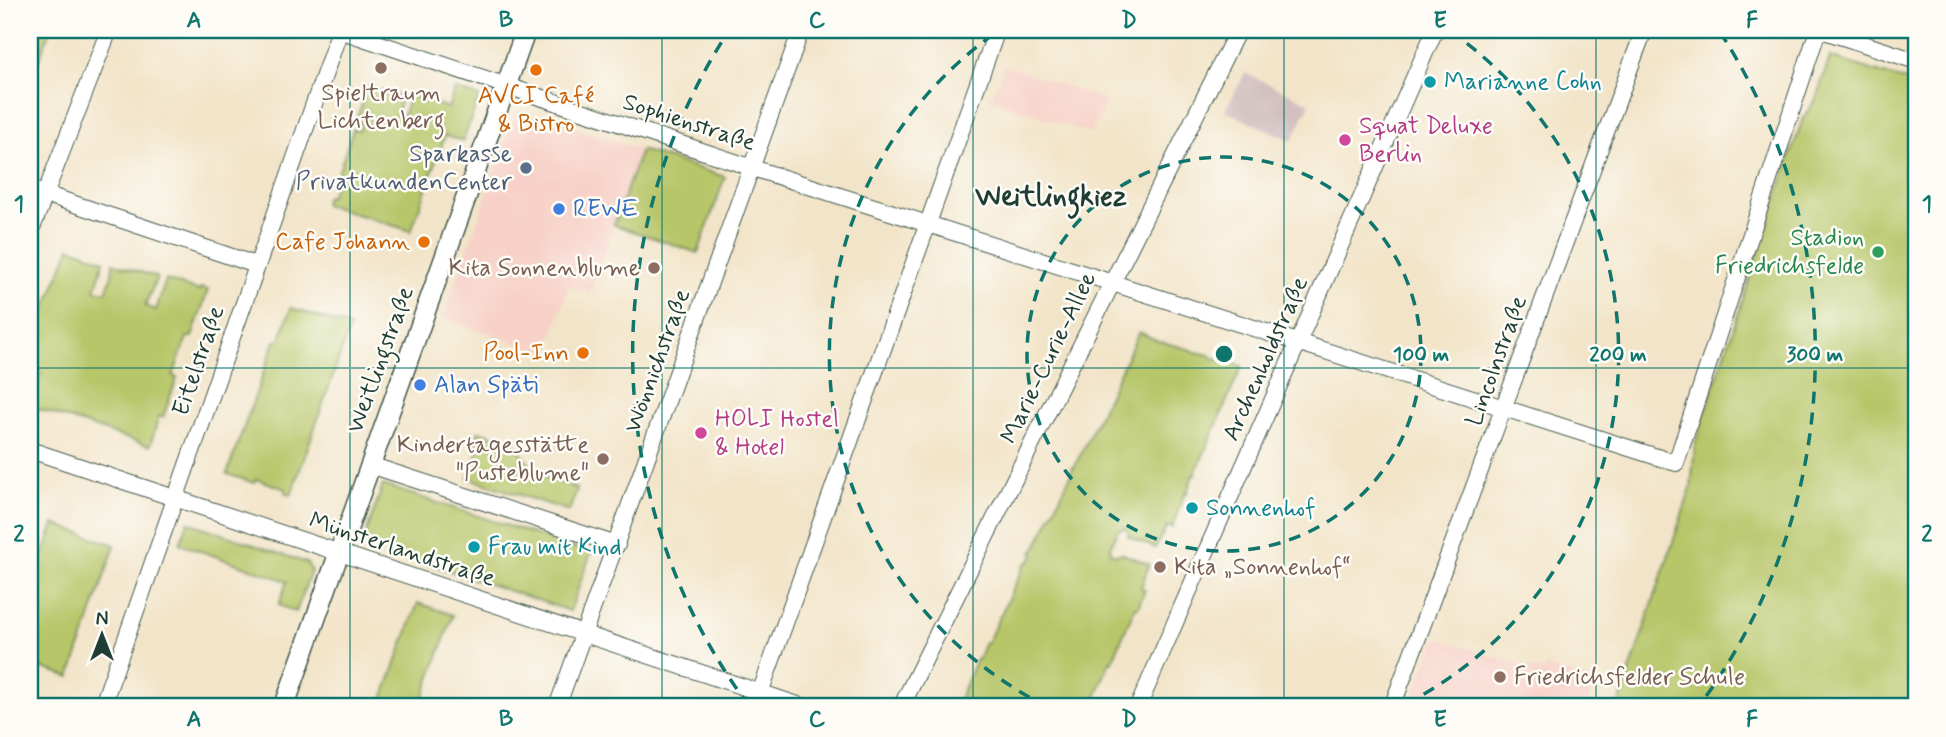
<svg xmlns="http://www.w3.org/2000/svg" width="1946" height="737" font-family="Mynerve,sans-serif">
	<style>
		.built { fill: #f7d1c7 }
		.industrial { fill: #d2bfc0 }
		.green { fill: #b7c669; stroke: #6b824e; stroke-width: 2 }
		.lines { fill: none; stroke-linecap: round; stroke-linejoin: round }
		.minor-casing { stroke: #3f564a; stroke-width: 18 }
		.tertiary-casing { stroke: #3f564a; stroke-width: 22 }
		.minor { stroke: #fff; stroke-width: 16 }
		.tertiary { stroke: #fff; stroke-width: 19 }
		.grid { fill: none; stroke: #0f766e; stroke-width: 2; stroke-opacity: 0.55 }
		.ring { fill: none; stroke: #0f766e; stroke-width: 3.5; stroke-dasharray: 12 9 }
		.education-dot { fill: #8d6e63; stroke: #fdfcf7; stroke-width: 2.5 }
		.food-dot { fill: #e8710a; stroke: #fdfcf7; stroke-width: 2.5 }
		.culture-dot { fill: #0f9aa8; stroke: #fdfcf7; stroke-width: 2.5 }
		.hotel-dot { fill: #d1479c; stroke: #fdfcf7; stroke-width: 2.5 }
		.service-dot { fill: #5c6f8a; stroke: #fdfcf7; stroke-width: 2.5 }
		.shop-dot { fill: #3f7fe0; stroke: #fdfcf7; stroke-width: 2.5 }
		.leisure-dot { fill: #2e9e5b; stroke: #fdfcf7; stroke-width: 2.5 }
		.labels { text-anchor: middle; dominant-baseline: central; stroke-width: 5; stroke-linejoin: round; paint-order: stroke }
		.culture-label { font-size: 24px; fill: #0d838f; stroke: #fdfcf7; text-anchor: start }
		.education-label { font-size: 24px; fill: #785e54; stroke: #fdfcf7; text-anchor: end }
		.food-label { font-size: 24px; fill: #c56008; stroke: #fdfcf7; text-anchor: end }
		.street-label { font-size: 24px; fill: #1f3d34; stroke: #fdfcf7 }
		.hotel-label { font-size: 24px; fill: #b23c85; stroke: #fdfcf7; text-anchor: start }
		.service-label { font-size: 24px; fill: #4e5e75; stroke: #fdfcf7; text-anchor: end }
		.shop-label { font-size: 24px; fill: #366cbe; stroke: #fdfcf7; text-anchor: start }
		.leisure-label { font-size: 24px; fill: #27864d; stroke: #fdfcf7; text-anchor: end }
		.quarter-label { font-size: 28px; font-weight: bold; fill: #1f3d34; stroke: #fdfcf7 }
		.centre { fill: #0f766e; stroke: #fdfcf7; stroke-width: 3.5 }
		.ring-label { font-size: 21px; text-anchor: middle; font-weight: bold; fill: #0f766e; stroke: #fdfcf7; stroke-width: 5; stroke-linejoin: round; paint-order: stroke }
		.neatline { fill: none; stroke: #0f766e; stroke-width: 2.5 }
		.grid-label { font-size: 23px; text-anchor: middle; font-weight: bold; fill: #0f766e }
	</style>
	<rect width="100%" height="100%" fill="#fdfcf7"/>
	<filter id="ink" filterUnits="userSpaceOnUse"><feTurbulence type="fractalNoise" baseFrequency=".0143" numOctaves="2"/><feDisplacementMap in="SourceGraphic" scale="14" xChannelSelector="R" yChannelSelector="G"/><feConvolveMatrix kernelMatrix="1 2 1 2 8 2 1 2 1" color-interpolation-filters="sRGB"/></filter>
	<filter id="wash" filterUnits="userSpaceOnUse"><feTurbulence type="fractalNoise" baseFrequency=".00686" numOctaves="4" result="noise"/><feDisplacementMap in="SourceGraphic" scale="28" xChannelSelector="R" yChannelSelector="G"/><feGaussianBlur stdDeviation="1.57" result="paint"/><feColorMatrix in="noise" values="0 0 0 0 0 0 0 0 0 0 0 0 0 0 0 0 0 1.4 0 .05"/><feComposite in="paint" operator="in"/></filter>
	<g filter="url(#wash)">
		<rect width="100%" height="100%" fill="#f2e4c8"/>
		<g class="built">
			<path d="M 1004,65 L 1107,101 L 1090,134 L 991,99 Z"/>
			<path d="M 517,109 L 641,150 L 590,292 L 569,286 L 546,353 L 443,318 Z"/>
			<path d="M 1436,638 L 1544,672 L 1546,667 L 1595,682 L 1587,707 L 1410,707 Z"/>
		</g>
		<path class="industrial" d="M 1245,73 L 1310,103 L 1292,141 L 1225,111 Z"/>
		<g class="green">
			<path d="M 30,30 L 50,30 L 30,85 Z"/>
			<path d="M 1830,57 L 1916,84 L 1916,707 L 1618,707 L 1691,488 L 1695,444 L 1803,118 L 1816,99 Z"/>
			<path d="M 368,86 L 401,97 L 397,113 L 403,116 L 410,95 L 448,108 L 455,89 L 479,97 L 463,141 L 445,136 L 411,231 L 324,204 L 326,196 L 330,197 L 353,129 L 359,130 L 361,123 L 356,121 Z"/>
			<path d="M 641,150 L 725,177 L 698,253 L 614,225 Z"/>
			<path d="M 70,247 L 104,260 L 95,290 L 106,292 L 112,275 L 113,263 L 157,277 L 145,306 L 156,310 L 166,280 L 199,291 L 201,288 L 208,290 L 192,337 L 187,337 L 173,376 L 177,378 L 163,417 L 159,416 L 150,446 L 30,406 L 41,373 L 30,368 L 30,336 L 33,327 L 38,328 Z"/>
			<path d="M 291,308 L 350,327 L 291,495 L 285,493 L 286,489 L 256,479 L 254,483 L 227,474 L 275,341 L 279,341 Z"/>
			<path d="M 1139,332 L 1158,341 L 1192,350 L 1192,351 L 1209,355 L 1215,359 L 1220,358 L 1220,360 L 1226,363 L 1227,361 L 1242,366 L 1199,465 L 1195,470 L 1195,475 L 1193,475 L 1187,493 L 1185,492 L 1172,528 L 1167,526 L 1155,548 L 1128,536 L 1128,531 L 1125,528 L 1118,530 L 1110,547 L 1111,553 L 1116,555 L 1121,553 L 1149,564 L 1141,588 L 1145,590 L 1138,607 L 1135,607 L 1112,662 L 1110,661 L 1092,707 L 952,707 L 956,699 L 959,699 L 976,659 L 978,660 L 985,642 L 987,643 L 1025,564 L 1031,560 L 1034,554 L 1032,552 L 1036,548 C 1050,520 1060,496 1072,473 L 1070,472 L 1072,467 L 1074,468 Z"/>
			<path d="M 479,431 L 513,442 L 529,463 L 545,477 L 577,489 L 569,511 L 468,478 L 480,445 L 474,443 Z"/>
			<path d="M 383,485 L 591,553 L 570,611 L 363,542 Z"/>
			<path d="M 188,522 L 307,563 L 311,571 L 296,612 L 279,605 L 287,581 L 180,544 Z"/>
			<path d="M 54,524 L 115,545 L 70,677 L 30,664 L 30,594 Z"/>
			<path d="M 418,603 L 453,615 L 420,707 L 380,707 Z"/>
		</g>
	</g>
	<g filter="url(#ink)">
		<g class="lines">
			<defs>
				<g id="minor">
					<path d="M 339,30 L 765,172 L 1676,463 L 1818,30"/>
					<path d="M 1821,30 L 1916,61"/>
					<path d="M 30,189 L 256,265"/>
					<path d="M 30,233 L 109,30"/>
					<path d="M 30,450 L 804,707"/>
					<path d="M 370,465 L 617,545"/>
					<path d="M 760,693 L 997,30"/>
					<path d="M 30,706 L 33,707"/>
					<path d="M 102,707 L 340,30"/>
					<path d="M 557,707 L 801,30"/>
					<path d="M 901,707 L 1238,30"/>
					<path d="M 1138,707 L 1435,30"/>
					<path d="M 1392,707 L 1644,30"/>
				</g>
				<path id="tertiary" d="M 284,707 L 526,30"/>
			</defs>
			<use href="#minor" class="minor-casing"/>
			<use href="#tertiary" class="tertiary-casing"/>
			<use href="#minor" class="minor"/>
			<use href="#tertiary" class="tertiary"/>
		</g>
	</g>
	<path class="grid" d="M 350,30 L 350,707M 662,30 L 662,707M 973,30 L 973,707M 1284,30 L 1284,707M 1596,30 L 1596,707M 30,368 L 1916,368"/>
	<g class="ring">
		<circle cx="1224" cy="354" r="197"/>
		<path d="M1048 707A394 394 0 0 1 998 31M1450 31A394 394 0 0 1 1400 707"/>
		<path d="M749 706A591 591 0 0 1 728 32M1720 32A591 591 0 0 1 1699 706"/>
	</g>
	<g class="education-dot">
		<circle cx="381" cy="68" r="7"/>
		<circle cx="654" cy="268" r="7"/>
		<circle cx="603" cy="459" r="7"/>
		<circle cx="1160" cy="567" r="7"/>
		<circle cx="1500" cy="677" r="7"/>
	</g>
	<g class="food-dot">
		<circle cx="536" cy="70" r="7"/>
		<circle cx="424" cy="242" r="7"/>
		<circle cx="583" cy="353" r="7"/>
	</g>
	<g class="culture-dot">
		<circle cx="1430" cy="82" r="7"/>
		<circle cx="1192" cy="508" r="7"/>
		<circle cx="474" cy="547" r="7"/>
	</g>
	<g class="hotel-dot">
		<circle cx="1345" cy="140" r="7"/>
		<circle cx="701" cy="433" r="7"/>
	</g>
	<circle class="service-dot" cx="526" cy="168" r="7"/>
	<g class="shop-dot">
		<circle cx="559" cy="209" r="7"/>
		<circle cx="420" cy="385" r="7"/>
	</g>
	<circle class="leisure-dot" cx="1878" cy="252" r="7"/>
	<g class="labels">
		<g class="culture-label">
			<text x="1444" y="82">Marianne Cohn</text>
			<text x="1206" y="508">Sonnenhof</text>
			<text x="488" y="547">Frau mit Kind</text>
		</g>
		<g class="education-label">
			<text x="381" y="93" text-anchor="middle">Spieltraum<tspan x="381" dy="28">Lichtenberg</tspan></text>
			<text x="640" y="268">Kita Sonnenblume</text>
			<text x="589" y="445">Kindertagesstätte<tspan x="589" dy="28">"Pusteblume"</tspan></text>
			<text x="1174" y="567" text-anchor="start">Kita „Sonnenhof“</text>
			<text x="1514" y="677" text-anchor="start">Friedrichsfelder Schule</text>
		</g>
		<g class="food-label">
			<text x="536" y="96" text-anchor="middle">AVCI Café<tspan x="536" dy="28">&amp; Bistro</tspan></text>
			<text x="410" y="242">Cafe Johann</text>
			<text x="569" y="353">Pool-Inn</text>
		</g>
		<g class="street-label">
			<text transform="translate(689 123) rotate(18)">Sophienstraße</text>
			<text transform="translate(1049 358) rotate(-64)">Marie-Curie-Allee</text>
			<text transform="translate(1266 359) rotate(-66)">Archenholdstraße</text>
			<text transform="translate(381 360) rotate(-70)">Weitlingstraße</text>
			<text transform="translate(199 361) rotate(-71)">Eitelstraße</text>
			<text transform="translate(658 361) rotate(-70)">Wönnichstraße</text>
			<text transform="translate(1497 361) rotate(-70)">Lincolnstraße</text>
			<text transform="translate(402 550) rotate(18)">Münsterlandstraße</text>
		</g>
		<g class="hotel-label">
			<text x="1359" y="126">Squat Deluxe<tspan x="1359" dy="28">Berlin</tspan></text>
			<text x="715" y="419">HOLI Hostel<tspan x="715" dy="28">&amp; Hotel</tspan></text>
		</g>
		<g class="service-label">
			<text x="512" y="154">Sparkasse<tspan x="512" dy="28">PrivatkundenCenter</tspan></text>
		</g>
		<g class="shop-label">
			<text x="573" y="209">REWE</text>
			<text x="434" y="385">Alan Späti</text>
		</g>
		<g class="leisure-label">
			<text x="1864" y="238">Stadion<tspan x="1864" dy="28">Friedrichsfelde</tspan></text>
		</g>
		<g class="quarter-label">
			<text x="1051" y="197">Weitlingkiez</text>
		</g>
	</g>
	<circle cx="1224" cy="354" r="10" class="centre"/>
	<g class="ring-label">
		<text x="1421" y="361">100 m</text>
		<text x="1618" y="361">200 m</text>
		<text x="1815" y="361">300 m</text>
	</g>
	<rect width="1946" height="737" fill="none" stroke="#fdfcf7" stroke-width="77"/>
	<g transform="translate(102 635)" stroke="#fdfcf7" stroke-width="5" paint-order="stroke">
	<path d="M0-5L12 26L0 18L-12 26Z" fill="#1f3d34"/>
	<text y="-10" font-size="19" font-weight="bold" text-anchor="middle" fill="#1f3d34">N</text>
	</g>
	<rect x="38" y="38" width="1870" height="660" class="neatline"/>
	<g class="grid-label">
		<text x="194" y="27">A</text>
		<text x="506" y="27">B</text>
		<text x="817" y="27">C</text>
		<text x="1129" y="27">D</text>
		<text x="1440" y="27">E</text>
		<text x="1752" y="27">F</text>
		<text x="19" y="211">1</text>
		<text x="1927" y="211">1</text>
		<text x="19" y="541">2</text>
		<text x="1927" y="541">2</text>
		<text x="194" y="726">A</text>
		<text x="506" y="726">B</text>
		<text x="817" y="726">C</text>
		<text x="1129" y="726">D</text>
		<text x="1440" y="726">E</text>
		<text x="1752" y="726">F</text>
	</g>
</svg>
